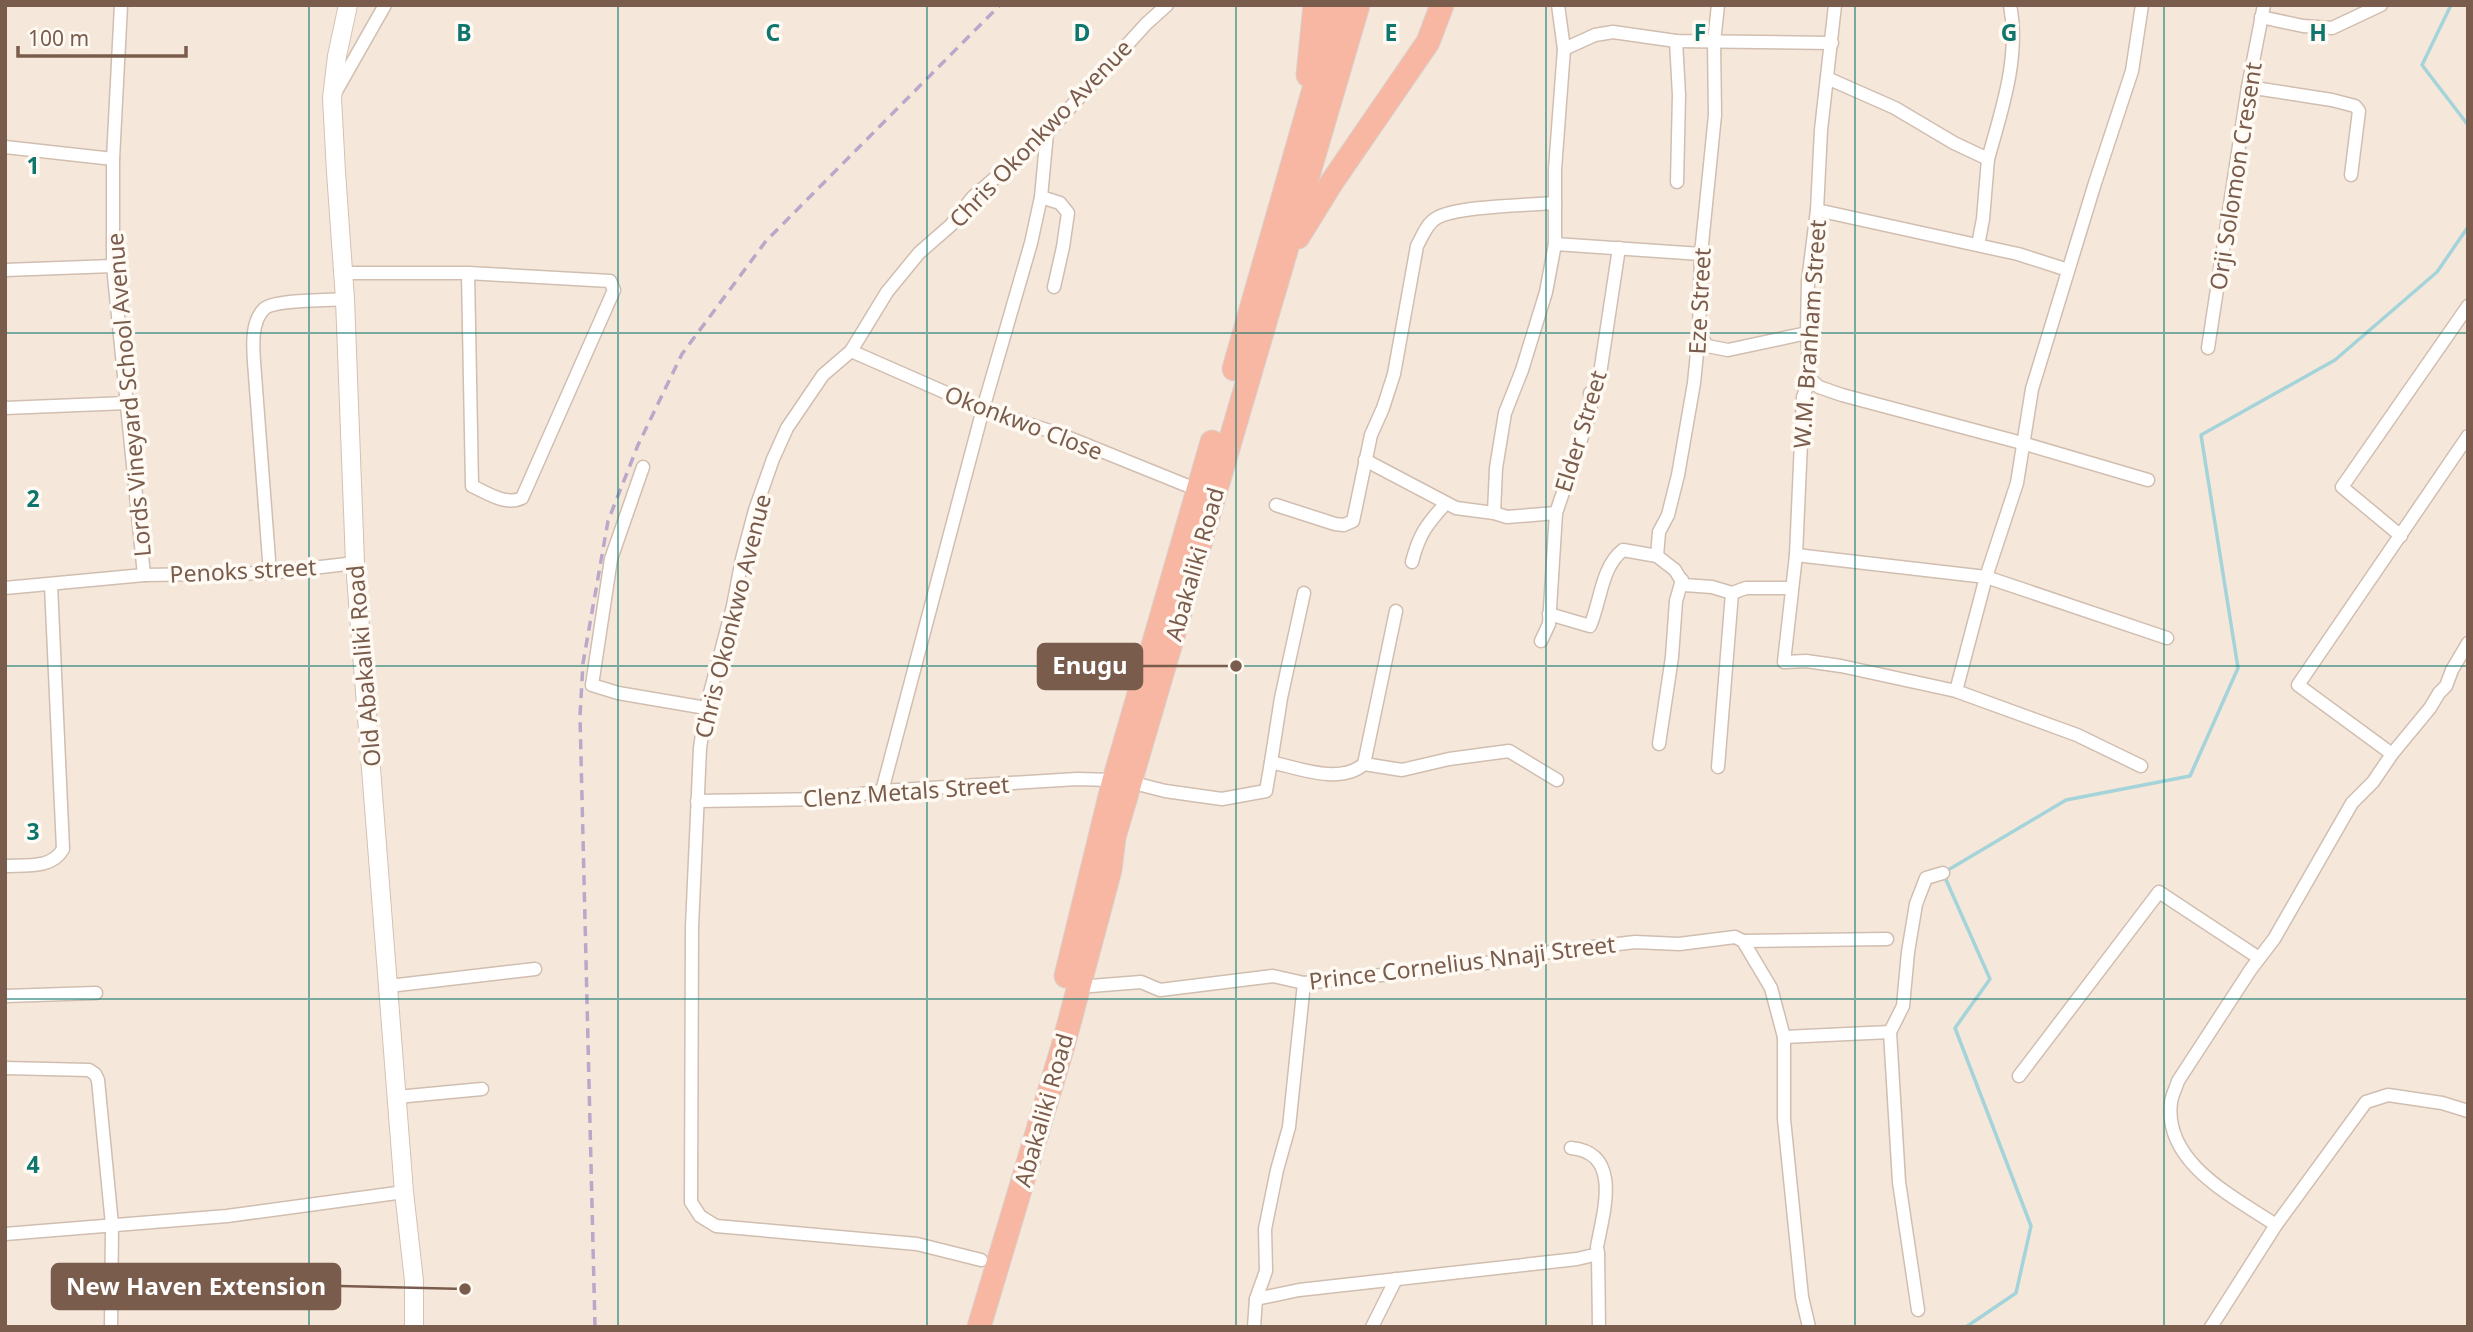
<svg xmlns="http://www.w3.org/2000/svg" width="2473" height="1332" font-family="'Noto Sans',sans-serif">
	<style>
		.residential { fill: #f5e8da }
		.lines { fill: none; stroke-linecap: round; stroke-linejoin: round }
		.stream { stroke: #a5d3da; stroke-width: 3.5 }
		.street-casing { stroke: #d1beb0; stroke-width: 15 }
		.secondary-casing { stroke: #d6c0b0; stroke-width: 20 }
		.highway-casing { stroke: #dad1cd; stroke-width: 25 }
		.street { stroke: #fff; stroke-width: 12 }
		.secondary { stroke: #fff; stroke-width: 18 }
		.highway { stroke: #f7b7a3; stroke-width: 23 }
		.rail { stroke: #b9a8c9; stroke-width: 3.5; stroke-dasharray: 10 7; stroke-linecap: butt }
		.grid { fill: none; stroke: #0f766e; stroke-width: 2; stroke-opacity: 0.55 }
		.labels { text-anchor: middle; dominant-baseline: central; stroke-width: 7; stroke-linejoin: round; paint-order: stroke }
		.street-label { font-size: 23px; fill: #7a5c4d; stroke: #fffaf3 }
		.grid-label { font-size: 23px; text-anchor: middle; font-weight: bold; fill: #0f766e; stroke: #fffaf3; stroke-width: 7; stroke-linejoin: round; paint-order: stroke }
		.leader { fill: none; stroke: #7a5c4d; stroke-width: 2.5 }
		.callout-dot { fill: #7a5c4d; stroke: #fffaf3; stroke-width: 2.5 }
		.callout { fill: #7a5c4d; stroke: #7a5c4d; stroke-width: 2.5 }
		.callout-label { font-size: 24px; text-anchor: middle; font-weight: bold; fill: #fff }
	</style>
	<rect width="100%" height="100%" fill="#fdf6ec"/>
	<rect class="residential" x="5" y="5" width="2463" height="1322"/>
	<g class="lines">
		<g class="stream">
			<path d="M 2451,5 L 2422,65 L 2468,125"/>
			<path d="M 1966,1327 L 2016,1293 L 2031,1226 L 1955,1028 L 1990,979 L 1943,873 L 2066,800 L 2190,776 L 2238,668 L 2201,435 L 2335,360 L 2437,272 L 2468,227"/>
		</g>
		<defs>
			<g id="street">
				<path d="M 121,5 L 113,159 L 113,266 L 144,575"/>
				<path d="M 1835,5 L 1821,130 L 1817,210 L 1808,281 L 1807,333 L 1810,379 L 1803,397 L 1796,555 L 1784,662 L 1806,661 L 1841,666 L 1956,691 L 2077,735 L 2141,766"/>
				<path d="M 2261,17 L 2303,26 L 2332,28 L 2381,5"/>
				<path d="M 1676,41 L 1679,95 L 1677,182"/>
				<path d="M 1564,49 L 1595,35 L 1613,32 L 1676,41 L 1832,43"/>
				<path d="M 1827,78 L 1895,108 L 1954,143 L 1988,159 C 2002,109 2020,57 2010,5"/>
				<path d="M 2248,87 L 2332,100 L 2355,106 L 2359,111 L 2351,175"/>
				<path d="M 335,93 L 385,5"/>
				<path d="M 5,147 L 113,159"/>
				<path d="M 1041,197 L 1060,203 L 1068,213 L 1063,247 L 1054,287"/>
				<path d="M 1817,210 L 2018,254 L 2068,270"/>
				<path d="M 1555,244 L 1701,254"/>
				<path d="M 1978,245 L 1983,219 L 1988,159"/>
				<path d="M 5,270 L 113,266"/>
				<path d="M 343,273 L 468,273 L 610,281 L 614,290 L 522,498 C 506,506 487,493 472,486 L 468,273"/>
				<path d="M 1699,333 L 1707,346 L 1728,350 L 1807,333"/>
				<path d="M 2208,348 L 2248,87 L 2264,5"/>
				<path d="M 851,351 L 983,409 L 1062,435 L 1198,490"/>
				<path d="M 1810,379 L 1819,387 L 1842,395 L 2022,443 L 2148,480"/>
				<path d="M 5,408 L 127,403"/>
				<path d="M 1365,460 L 1456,508 L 1494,513 L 1507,517 L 1556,513"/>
				<path d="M 643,467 L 611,559 L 592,685 L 618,693 L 706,708"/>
				<path d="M 1276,505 L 1335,524 L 1344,525 L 1353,521 L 1371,435 L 1383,408 L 1394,374 L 1417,246 C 1422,237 1426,225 1435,219 C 1453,206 1530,205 1555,203"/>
				<path d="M 1494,513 L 1496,468 L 1505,413 L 1522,370 L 1546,292 L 1555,244 L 1555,169 L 1564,49 L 1558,5"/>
				<path d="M 2401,536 L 2342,487 L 2468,306"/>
				<path d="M 1796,555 L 1986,577 L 2167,638"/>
				<path d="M 1657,556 L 1659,532 L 1668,515 L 1678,475 L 1694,383 L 1699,333 L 1701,254 L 1715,115 L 1714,42 L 1718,5"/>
				<path d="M 1412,562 C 1419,534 1427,524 1446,503"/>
				<path d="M 270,573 L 254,362 C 253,346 251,322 264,309 C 274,299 328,301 345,299"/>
				<path d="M 5,588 L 144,575 L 270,573 L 355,563"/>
				<path d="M 1549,614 L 1590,626 C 1601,601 1601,567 1623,550 L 1657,556 L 1675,570 L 1684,585 L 1712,587 L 1732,593 L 1746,588 L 1792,588"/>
				<path d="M 1541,641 L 1549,624 L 1556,513 L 1591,410 L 1590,393 L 1598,387 L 1619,248"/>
				<path d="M 1956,691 L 1986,577 L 2017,483 L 2032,389 L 2095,183 L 2132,71 L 2142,5"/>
				<path d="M 1659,744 L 1672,657 L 1676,601 L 1682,580"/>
				<path d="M 2392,754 L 2298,685 L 2468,436"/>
				<path d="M 1271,762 L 1281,698 L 1304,593"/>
				<path d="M 1364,764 L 1402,770 L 1449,759 L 1509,751 L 1557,780"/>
				<path d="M 1718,767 L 1732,593"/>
				<path d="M 1130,782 L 1165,791 L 1222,799 L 1266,791 L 1271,762 C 1298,768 1340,785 1364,764 L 1396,611"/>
				<path d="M 882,791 L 983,409 L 1031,243 L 1041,197 L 1047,133"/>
				<path d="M 697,801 L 827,799 L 882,791 L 1077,779 L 1114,780"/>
				<path d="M 5,866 C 26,865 52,869 63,849 L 51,585"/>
				<path d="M 1743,941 L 1887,939"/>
				<path d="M 389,986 L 535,969"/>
				<path d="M 1078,987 L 1141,982 L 1160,990 L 1273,976 L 1304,983 L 1469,966 L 1542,953 L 1635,942 L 1679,944 L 1735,937 L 1743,941 L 1771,988 L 1784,1037 L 1784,1119 L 1802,1297 L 1809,1327"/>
				<path d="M 5,996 L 96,993"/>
				<path d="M 1784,1037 L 1890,1032"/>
				<path d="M 5,1068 L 89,1070 L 95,1074 L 98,1080 L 112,1225 L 111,1327"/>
				<path d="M 2019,1076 L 2159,892 L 2259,958"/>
				<path d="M 397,1097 L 482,1089"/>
				<path d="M 2276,1225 C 2234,1197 2163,1163 2171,1102 C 2172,1095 2176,1088 2178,1081 L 2251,969 L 2274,939 L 2352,803 L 2373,782 L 2392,754 L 2430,708 L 2439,693 L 2446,686 L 2452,670 L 2468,643"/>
				<path d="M 5,1234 L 227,1216 L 404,1192"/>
				<path d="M 1598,1254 L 1599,1327"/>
				<path d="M 981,1260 L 917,1244 L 716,1226 L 700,1216 L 691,1202 L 692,927 L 700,748 L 706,708 L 733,606 L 742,559 L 755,510 L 773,459 L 787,428 L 823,375 L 851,351 L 887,292 L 919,253 L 951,225 L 973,197 L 1047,133 L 1146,24 L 1167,5"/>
				<path d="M 1256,1299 L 1299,1290 L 1577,1259 L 1598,1254 L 1597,1247 C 1603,1213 1623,1153 1571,1148"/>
				<path d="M 1918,1310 L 1899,1182 L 1890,1032 L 1903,1006 L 1908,952 L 1916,904 L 1926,878 L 1943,873"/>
				<path d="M 1254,1327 L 1256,1299 L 1266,1271 L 1265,1229 L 1277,1170 L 1289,1127 L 1304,983"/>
				<path d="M 1372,1327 L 1396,1279"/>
				<path d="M 2211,1327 L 2276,1225 L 2366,1102 L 2388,1095 L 2442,1103 L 2468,1111"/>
			</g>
			<path id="secondary" d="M 348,5 L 337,56 L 332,98 L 336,172 L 345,299 L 355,563 L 404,1192 L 414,1281 L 414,1327"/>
			<g id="highway">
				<path d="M 1308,75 L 1315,5"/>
				<path d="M 1298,237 L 1332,182 L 1428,42 L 1442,5"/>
				<path d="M 1234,369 L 1338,5"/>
				<path d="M 1066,976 L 1114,780 L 1212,442"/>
				<path d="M 979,1327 L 1063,1046 L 1110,870 L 1114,837 L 1122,810 L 1358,5"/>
			</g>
		</defs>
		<use href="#street" class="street-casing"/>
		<use href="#secondary" class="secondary-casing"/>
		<use href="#highway" class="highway-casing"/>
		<use href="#street" class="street"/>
		<use href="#secondary" class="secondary"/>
		<use href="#highway" class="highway"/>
		<path class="rail" d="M 595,1327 L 580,716 L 583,663 L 608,521 L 638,445 L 682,354 L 766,241 L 1000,5"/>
	</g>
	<path class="grid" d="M 309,5 L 309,1327M 618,5 L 618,1327M 927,5 L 927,1327M 1236,5 L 1236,1327M 1546,5 L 1546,1327M 1855,5 L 1855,1327M 2164,5 L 2164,1327M 5,333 L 2468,333M 5,666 L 2468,666M 5,999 L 2468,999"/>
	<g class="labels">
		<g class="street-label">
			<text transform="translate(1040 133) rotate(-46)">Chris Okonkwo Avenue</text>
			<text transform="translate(2235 176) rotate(-81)">Orji Solomon Cresent</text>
			<text transform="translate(1699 301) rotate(-87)">Eze Street</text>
			<text transform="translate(1809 334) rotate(-86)">W.M. Branham Street</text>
			<text transform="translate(128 395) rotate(-95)">Lords Vineyard School Avenue</text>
			<text transform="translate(1024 422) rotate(21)">Okonkwo Close</text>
			<text transform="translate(1580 431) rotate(-73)">Elder Street</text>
			<text transform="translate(1194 564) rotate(-74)">Abakaliki Road</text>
			<text transform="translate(243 570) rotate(-3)">Penoks street</text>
			<text transform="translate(732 616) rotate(-76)">Chris Okonkwo Avenue</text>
			<text transform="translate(363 666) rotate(-95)">Old Abakaliki Road</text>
			<text transform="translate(906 791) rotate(-4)">Clenz Metals Street</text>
			<text transform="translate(1462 962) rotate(-7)">Prince Cornelius Nnaji Street</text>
			<text transform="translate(1043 1110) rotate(-74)">Abakaliki Road</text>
		</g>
	</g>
	<g class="grid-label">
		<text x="464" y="41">B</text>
		<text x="773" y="41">C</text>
		<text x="1082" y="41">D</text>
		<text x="1391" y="41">E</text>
		<text x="1700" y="41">F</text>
		<text x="2009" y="41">G</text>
		<text x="2318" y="41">H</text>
		<text x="33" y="174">1</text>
		<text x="33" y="507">2</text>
		<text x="33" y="840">3</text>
		<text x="33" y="1173">4</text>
	</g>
	<path class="leader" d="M1236 666L1142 666M465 1289L340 1286"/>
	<g class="callout-dot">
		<circle cx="1236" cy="666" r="7"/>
		<circle cx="465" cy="1289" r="7"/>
	</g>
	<g class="callout">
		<rect x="1038" y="644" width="104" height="45" rx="7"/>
		<rect x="52" y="1264" width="288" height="45" rx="7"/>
	</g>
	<g class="callout-label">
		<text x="1090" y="674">Enugu</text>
		<text x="196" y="1295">New Haven Extension</text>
	</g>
	<rect width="2473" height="1332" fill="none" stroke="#7a5c4d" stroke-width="14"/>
	<path d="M18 46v10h168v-10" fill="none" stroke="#7a5c4d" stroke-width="3.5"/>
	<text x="28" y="46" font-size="21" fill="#7a5c4d" stroke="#fffaf3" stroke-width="5" paint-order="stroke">100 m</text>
</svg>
